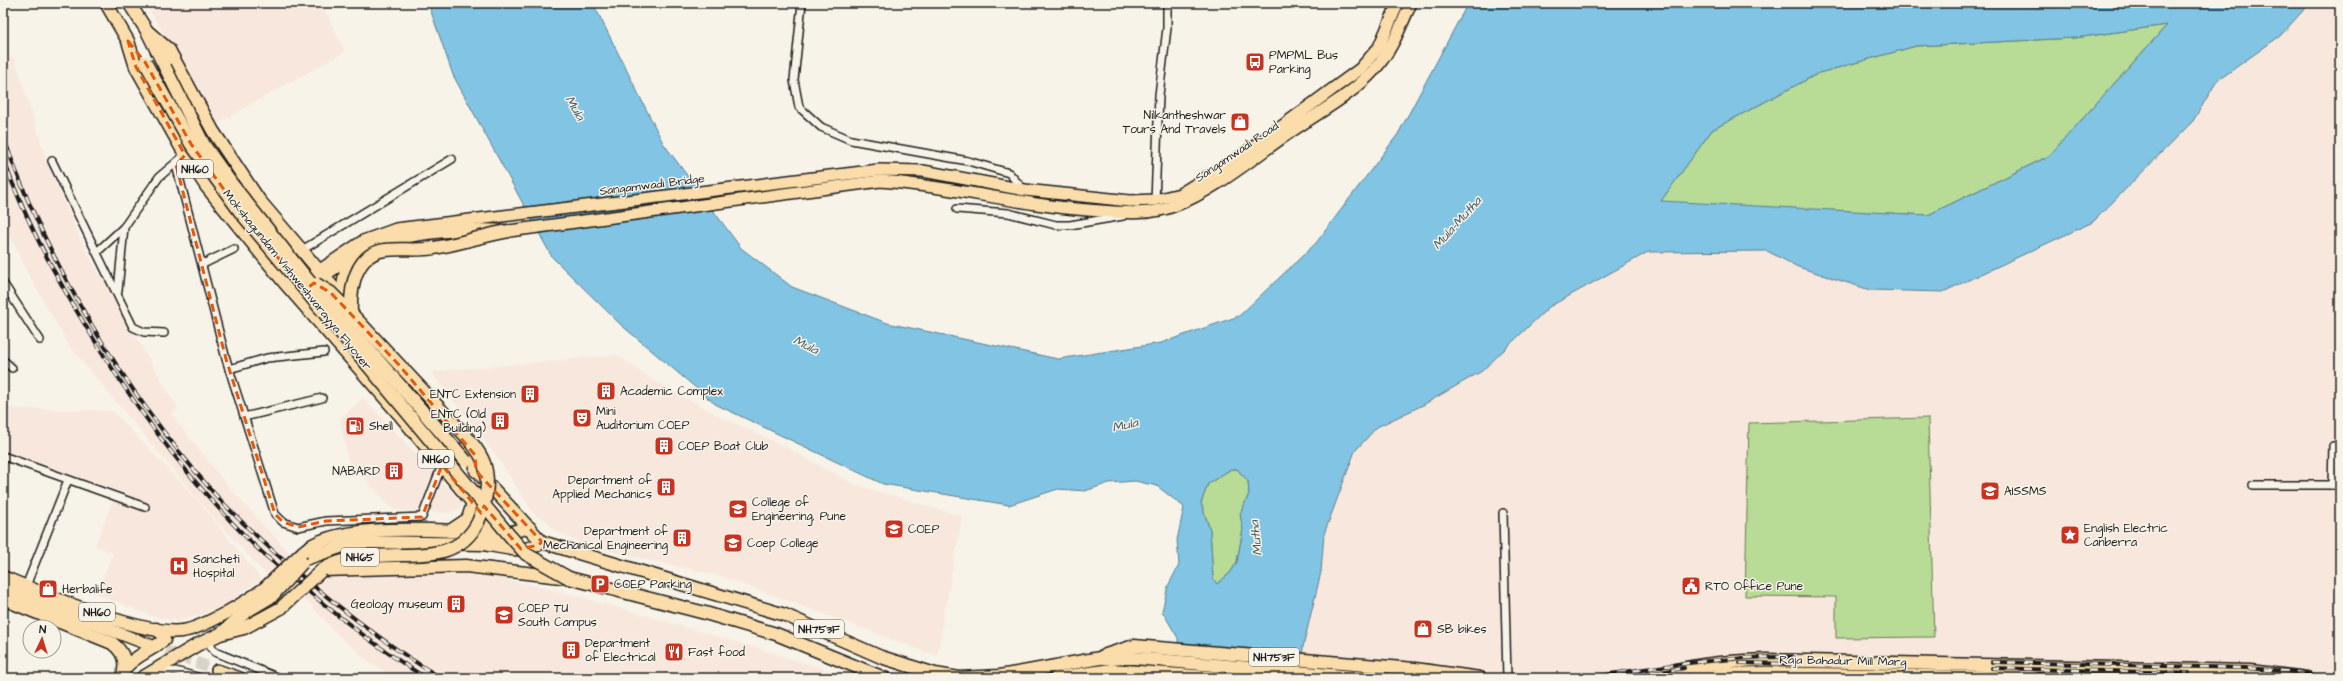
<svg xmlns="http://www.w3.org/2000/svg" width="2343" height="681" font-family="'Architects Daughter',sans-serif">
	<style>
		.built { fill: #f8e7dd }
		.green { fill: #b8db95; stroke: #6a7c58 }
		.water { fill: #82c4e3; stroke: #598193; fill-rule: evenodd }
		.lines { fill: none; stroke-linecap: round; stroke-linejoin: round }
		.primary-tunnel { stroke: #d6d3c9; stroke-width: 11; stroke-dasharray: 11 5.5; stroke-linecap: butt }
		.minor-casing { stroke: #1c1c1c; stroke-width: 10 }
		.primary-casing { stroke: #1c1c1c; stroke-width: 14 }
		.trunk-casing { stroke: #1c1c1c; stroke-width: 15 }
		.minor { stroke: #f7f3e8; stroke-width: 7 }
		.primary { stroke: #faddab; stroke-width: 11 }
		.trunk { stroke: #faddab; stroke-width: 12 }
		.rail-casing { stroke: #1c1c1c; stroke-width: 4 }
		.rail { stroke: #f7f3e8; stroke-width: 2.5; stroke-dasharray: 8; stroke-linecap: butt }
		.trunk-bridge-casing { stroke: #1c1c1c; stroke-width: 15; stroke-linecap: butt }
		.trunk-bridge { stroke: #faddab; stroke-width: 12 }
		.marked { fill: none; stroke: #e8590c; stroke-width: 3; stroke-dasharray: 8 5; stroke-linejoin: round }
		.labels { text-anchor: middle; dominant-baseline: central; stroke-width: 3; stroke-linejoin: round; paint-order: stroke }
		.shield { fill: #f7f3e8; stroke: #5e5c59; stroke-width: 1 }
		.shield-label { font-size: 11px; font-weight: bold; fill: #1c1c1c }
		.poi-label { font-size: 12px; fill: #1c1c1c; stroke: #f7f3e8; text-anchor: start }
		.street-label { font-size: 12px; fill: #1c1c1c; stroke: #f7f3e8 }
		.water-label { font-size: 13px; font-style: italic; fill: #405762; stroke: #f7f3e8 }
	</style>
	<rect width="100%" height="100%" fill="#f7f3e8"/>
	<filter id="ink" filterUnits="userSpaceOnUse"><feTurbulence type="fractalNoise" baseFrequency=".025" numOctaves="2"/><feDisplacementMap in="SourceGraphic" scale="8" xChannelSelector="R" yChannelSelector="G"/><feConvolveMatrix kernelMatrix="1 2 1 2 8 2 1 2 1" color-interpolation-filters="sRGB"/></filter>
	<g filter="url(#ink)">
		<g class="built">
			<path d="M 146,3 L 227,3 L 231,10 L 246,3 L 321,3 L 345,52 L 214,125 Z"/>
			<path d="M 1721,3 L 2340,3 L 2340,678 L 1301,678 L 1303,647 L 1321,572 L 1325,532 L 1355,451 L 1377,427 L 1423,405 L 1482,371 L 1549,307 Z"/>
			<path d="M 14,57 L 47,162 L 80,239 L 98,272 L 178,409 L 171,414 L 231,490 L 283,546 L 319,576 L 470,571 L 574,595 L 750,646 L 853,678 L 395,678 L 368,661 L 339,636 L 309,603 L 262,570 L 203,505 L 70,347 L 27,272 L 3,220 L 3,60 Z"/>
			<path d="M 617,355 L 651,379 L 715,414 L 791,450 L 853,484 L 962,516 L 937,656 L 721,576 L 586,546 L 554,530 L 545,519 L 535,515 L 497,457 L 431,372 Z"/>
			<path d="M 363,398 L 462,503 L 461,508 L 449,513 L 394,510 L 348,460 L 340,419 Z"/>
			<path d="M 3,408 L 113,411 L 200,503 L 261,579 L 226,603 L 205,614 L 178,621 L 155,617 L 97,594 L 113,553 L 95,546 L 117,491 L 3,450 Z"/>
		</g>
		<g class="green">
			<path d="M 1768,3 L 2071,3 L 2052,7 L 1956,3 L 1888,7 Z"/>
			<path d="M 2167,25 L 2049,156 L 1928,215 L 1660,202 L 1712,130 L 1819,73 L 1916,46 L 2075,38 Z"/>
			<path d="M 1928,418 L 1934,637 L 1836,638 L 1836,597 L 1745,596 L 1749,423 Z"/>
			<path d="M 1231,469 L 1237,469 L 1248,481 L 1249,494 L 1240,514 L 1243,529 L 1237,562 L 1230,573 L 1217,585 L 1213,578 L 1210,530 L 1201,503 L 1208,484 Z"/>
		</g>
		<path class="water" d="M 428,3 L 593,3 L 663,143 L 741,248 L 792,287 L 887,323 L 1058,359 L 1161,343 L 1239,316 L 1316,243 L 1398,134 L 1468,3 L 1769,3 L 1888,7 L 1956,3 L 2052,7 L 2071,3 L 2310,3 L 2280,36 L 2217,81 L 2193,121 L 2093,222 L 1943,292 L 1870,290 L 1798,267 L 1767,251 L 1648,252 L 1549,307 L 1482,371 L 1423,405 L 1377,427 L 1355,451 L 1324,534 L 1321,572 L 1303,647 L 1301,678 L 1178,678 L 1178,638 L 1162,611 L 1168,586 L 1179,565 L 1177,540 L 1184,507 L 1157,486 L 1135,481 L 1109,483 L 1085,491 L 1058,489 L 1009,505 L 883,484 L 715,404 L 620,324 L 552,257 L 453,75 ZM 2167,25 L 2049,156 L 1928,215 L 1661,201 L 1712,130 L 1819,73 L 1916,46 L 2075,38 ZM 1231,469 L 1237,469 L 1248,481 L 1249,494 L 1240,514 L 1243,529 L 1237,562 L 1230,573 L 1217,584 L 1213,578 L 1210,530 L 1201,503 L 1208,484 Z"/>
		<g class="lines">
			<path class="primary-tunnel" d="M 150,645 L 217,670"/>
			<defs>
				<g id="minor">
					<path d="M 802,3 L 794,80 L 799,107 L 821,127 L 851,140 L 968,161 L 1009,173 L 1023,189"/>
					<path d="M 52,161 L 133,327 L 144,332 L 164,333"/>
					<path d="M 176,165 L 226,359 L 275,514 L 283,522 L 298,527 L 326,521 L 422,517 L 442,465"/>
					<path d="M 1155,202 L 1159,95 L 1167,28 L 1167,3"/>
					<path d="M 957,209 L 1008,213 L 1056,225 L 1070,225 L 1123,216"/>
					<path d="M 302,250 L 452,159"/>
					<path d="M 97,252 L 124,227 L 159,177 L 185,155"/>
					<path d="M 203,264 L 234,249"/>
					<path d="M 3,283 L 40,340"/>
					<path d="M 118,291 L 124,227"/>
					<path d="M 3,360 L 12,368"/>
					<path d="M 229,369 L 267,358 L 324,352"/>
					<path d="M 244,417 L 322,398"/>
					<path d="M 3,456 L 145,507"/>
					<path d="M 2253,485 L 2340,485"/>
					<path d="M 2332,485 L 2333,446 L 2340,446"/>
					<path d="M 1503,513 L 1507,678"/>
					<path d="M 26,586 L 68,480"/>
					<path d="M 211,638 L 211,647 L 215,652 L 279,678"/>
					<path d="M 155,673 L 175,671 L 201,678"/>
				</g>
				<g id="primary">
					<path d="M 314,274 L 363,241 L 396,229 L 879,170 L 923,171 L 1025,190 L 1130,201 L 1155,200 L 1180,194 L 1240,157 L 1360,69 L 1379,47 L 1398,3"/>
					<path d="M 317,281 C 334,269 351,256 369,248 C 402,233 474,227 509,231 L 880,181 C 954,186 1026,207 1101,211 C 1125,213 1151,215 1174,206 C 1214,191 1254,157 1289,133 C 1317,113 1351,96 1374,70 C 1391,52 1401,26 1411,3"/>
					<path d="M 3,589 L 150,645"/>
					<path d="M 217,670 L 240,678"/>
				</g>
				<g id="trunk">
					<path d="M 106,3 L 128,41 L 136,67 L 182,149 L 206,186 L 284,282 L 399,414 L 510,548"/>
					<path d="M 129,3 L 147,31 L 165,67"/>
					<path d="M 147,31 L 169,50 L 213,131 L 259,200 L 344,300"/>
					<path d="M 343,298 C 342,283 344,272 351,259"/>
					<path d="M 467,445 L 475,455 L 476,471"/>
					<path d="M 482,477 L 542,542"/>
					<path d="M 450,531 L 468,519 L 473,503"/>
					<path d="M 542,542 L 785,615 L 881,657 L 935,674 L 959,678 L 1000,676 L 1100,658 L 1134,658 L 1365,678"/>
					<path d="M 484,544 C 502,547 526,555 542,542"/>
					<path d="M 303,552 C 336,521 438,531 483,532 L 495,537 L 529,527"/>
					<path d="M 305,559 L 346,545 L 365,542 L 484,544 L 495,537"/>
					<path d="M 322,570 L 466,566 L 569,578 L 705,613 L 776,634 L 884,678"/>
					<path d="M 322,570 C 347,555 372,556 400,555"/>
					<path d="M 3,577 C 44,594 141,636 182,631 C 204,628 248,601 265,588"/>
					<path d="M 3,599 L 112,643 C 125,653 126,662 123,678"/>
					<path d="M 224,631 L 247,611 L 272,596"/>
					<path d="M 1106,655 L 1134,646 L 1415,669 L 1480,678"/>
					<path d="M 125,668 C 135,656 152,650 164,640 L 163,634 L 156,629"/>
					<path d="M 142,678 L 197,645 L 220,634 L 244,628 L 281,608"/>
					<path d="M 1056,678 L 1111,670 L 1222,678"/>
					<path d="M 1644,678 C 1684,666 1723,661 1766,660 L 2250,671 L 2307,678"/>
					<path d="M 1694,678 L 1726,674 L 1766,673 L 2034,678"/>
				</g>
			</defs>
			<use href="#minor" class="minor-casing"/>
			<use href="#primary" class="primary-casing"/>
			<use href="#trunk" class="trunk-casing"/>
			<use href="#minor" class="minor"/>
			<use href="#primary" class="primary"/>
			<use href="#trunk" class="trunk"/>
			<defs>
				<g id="rail">
					<path d="M 3,136 C 48,265 122,388 212,491 C 240,522 271,550 303,577 C 347,614 391,648 441,678"/>
					<path d="M 3,158 C 25,220 56,278 90,333 C 136,409 189,481 253,544 C 270,561 290,575 308,591 C 346,623 384,652 426,678"/>
					<path d="M 1992,662 L 2245,668 L 2296,672 L 2328,678"/>
					<path d="M 1740,663 L 1794,664"/>
					<path d="M 1992,668 L 2188,673"/>
					<path d="M 1586,678 C 1656,667 1723,656 1794,657"/>
					<path d="M 1624,678 L 1684,668"/>
				</g>
			</defs>
			<use href="#rail" class="rail-casing"/>
			<use href="#rail" class="rail"/>
			<defs>
				<g id="trunk-bridge">
					<path d="M 145,62 L 191,144 L 241,213 L 510,536 L 526,554 L 569,578"/>
					<path d="M 165,67 L 204,145 L 231,183 L 308,280 L 466,461"/>
					<path d="M 316,284 L 331,293 L 351,313 C 382,346 413,380 444,413 C 457,428 477,444 484,463 C 490,481 486,505 478,522 C 462,554 432,555 400,555"/>
					<path d="M 351,313 C 350,288 355,254 385,250 C 402,248 418,251 434,248 C 460,244 484,235 509,231"/>
					<path d="M 265,588 L 303,552"/>
					<path d="M 272,596 L 302,563"/>
					<path d="M 281,608 L 322,570"/>
				</g>
			</defs>
			<use href="#trunk-bridge" class="trunk-bridge-casing"/>
			<use href="#trunk-bridge" class="trunk-bridge"/>
		</g>
	</g>
	<path class="marked" d="M 128,41 L 145,62 L 191,144 L 241,213 L 305,290 L 314,283 L 331,293 L 399,365 L 475,455 L 476,471 L 542,542 L 538,545 L 521,549 L 484,506 L 481,513 L 442,465 L 422,517 L 326,521 L 298,527 L 283,522 L 275,514 L 226,359 L 176,165 L 185,155 L 136,67 Z"/>
	<defs>
		<symbol id="bus-square" viewBox="-11 -11 22 22"><rect x="-9" y="-9" width="18" height="18" rx="4" fill="#c8321e" stroke="#f7f3e8"/><path d="M-5-6H5V4H4V6H2V4H-2V6H-4V4H-5ZM-3.5-4V0h7V-4ZM-3.5 1.2v1.5H-2V1.2ZM2 1.2v1.5H3.5V1.2Z" fill="#fff"/></symbol>
		<symbol id="shop-square" viewBox="-11 -11 22 22"><rect x="-9" y="-9" width="18" height="18" rx="4" fill="#c8321e" stroke="#f7f3e8"/><path d="M-5-2.5h2.3a2.7 3.5 0 0 1 5.4 0H5L5.5 6h-11ZM-1.5-2.5h3a1.5 2.3 0 0 0-3 0Z" fill="#fff"/></symbol>
		<symbol id="building-square" viewBox="-11 -11 22 22"><rect x="-9" y="-9" width="18" height="18" rx="4" fill="#c8321e" stroke="#f7f3e8"/><path d="M-4-6H4V6H1V3H-1V6H-4ZM-2.5-4.3h1.7v1.8h-1.7ZM.8-4.3h1.7v1.8H.8ZM-2.5-1h1.7V.8h-1.7ZM.8-1h1.7V.8H.8Z" fill="#fff"/></symbol>
		<symbol id="theatre-square" viewBox="-11 -11 22 22"><rect x="-9" y="-9" width="18" height="18" rx="4" fill="#c8321e" stroke="#f7f3e8"/><path d="M-5-5.5Q0-4 5-5.5V0Q5 5 0 6Q-5 5-5 0ZM-3.3-2.5H-1v1.5H-3.3ZM1-2.5H3.3v1.5H1ZM-2.8 1Q0 5.5 2.8 1Z" fill="#fff"/></symbol>
		<symbol id="fuel-square" viewBox="-11 -11 22 22"><rect x="-9" y="-9" width="18" height="18" rx="4" fill="#c8321e" stroke="#f7f3e8"/><path d="M-5.5-6h7V0h2V4h1.3V-2.5L3-4.5l.8-.8L6-3V5H2.5V1h-1V6h-7ZM-4.2-4.7v3.2H.2V-4.7Z" fill="#fff"/></symbol>
		<symbol id="university-square" viewBox="-11 -11 22 22"><rect x="-9" y="-9" width="18" height="18" rx="4" fill="#c8321e" stroke="#f7f3e8"/><path d="M0-5L7-2L0 1L-7-2ZM-4 1L0 2.5L4 1V4Q0 6-4 4Z" fill="#fff"/></symbol>
		<symbol id="sight-square" viewBox="-11 -11 22 22"><rect x="-9" y="-9" width="18" height="18" rx="4" fill="#c8321e" stroke="#f7f3e8"/><path d="M0-6L1.8-2.2L6-1.7L2.9 1.2L3.7 5.4L0 3.3L-3.7 5.4L-2.9 1.2L-6-1.7L-1.8-2.2Z" fill="#fff"/></symbol>
		<symbol id="hospital-square" viewBox="-11 -11 22 22"><rect x="-9" y="-9" width="18" height="18" rx="4" fill="#c8321e" stroke="#f7f3e8"/><path d="M-5-5h3v3.5h4V-5h3V5h-3V1.5h-4V5h-3Z" fill="#fff"/></symbol>
		<symbol id="parking-square" viewBox="-11 -11 22 22"><rect x="-9" y="-9" width="18" height="18" rx="4" fill="#c8321e" stroke="#f7f3e8"/><path d="M-3.5-5.5H1a3.5 3.5 0 0 1 0 7H-1V5.5H-3.5ZM-1-3.4V-.6H.8a1.4 1.4 0 0 0 0-2.8Z" fill="#fff"/></symbol>
		<symbol id="civic-square" viewBox="-11 -11 22 22"><rect x="-9" y="-9" width="18" height="18" rx="4" fill="#c8321e" stroke="#f7f3e8"/><path d="M-.6-6.5H3V-4.5H.6V-3L4-1V1h2V6H-6V1h2V-1L-.6-3ZM-1.2 2.5V6h2.4V2.5Z" fill="#fff"/></symbol>
		<symbol id="restaurant-square" viewBox="-11 -11 22 22"><rect x="-9" y="-9" width="18" height="18" rx="4" fill="#c8321e" stroke="#f7f3e8"/><path d="M-5-6h1v4h1v-4h1v4h1v-4h1v5L-1.5 .5V6h-2V.5L-5-1ZM5-6V6H3V1.5H1.5Q1.5-4 5-6Z" fill="#fff"/></symbol>
	</defs>
	<g fill-rule="evenodd">
		<use href="#bus-square" x="1244" y="51" width="22" height="22"/>
		<use href="#shop-square" x="1229" y="111" width="22" height="22"/>
		<use href="#building-square" x="595" y="380" width="22" height="22"/>
		<use href="#building-square" x="519" y="383" width="22" height="22"/>
		<use href="#theatre-square" x="571" y="407" width="22" height="22"/>
		<use href="#building-square" x="489" y="410" width="22" height="22"/>
		<use href="#fuel-square" x="344" y="415" width="22" height="22"/>
		<use href="#building-square" x="653" y="435" width="22" height="22"/>
		<use href="#building-square" x="383" y="460" width="22" height="22"/>
		<use href="#building-square" x="655" y="476" width="22" height="22"/>
		<use href="#university-square" x="1979" y="480" width="22" height="22"/>
		<use href="#university-square" x="727" y="498" width="22" height="22"/>
		<use href="#university-square" x="883" y="518" width="22" height="22"/>
		<use href="#sight-square" x="2059" y="524" width="22" height="22"/>
		<use href="#building-square" x="671" y="527" width="22" height="22"/>
		<use href="#university-square" x="722" y="532" width="22" height="22"/>
		<use href="#hospital-square" x="168" y="555" width="22" height="22"/>
		<use href="#parking-square" x="589" y="573" width="22" height="22"/>
		<use href="#civic-square" x="1680" y="575" width="22" height="22"/>
		<use href="#shop-square" x="37" y="578" width="22" height="22"/>
		<use href="#building-square" x="445" y="593" width="22" height="22"/>
		<use href="#university-square" x="493" y="604" width="22" height="22"/>
		<use href="#shop-square" x="1412" y="618" width="22" height="22"/>
		<use href="#building-square" x="560" y="639" width="22" height="22"/>
		<use href="#restaurant-square" x="663" y="641" width="22" height="22"/>
	</g>
	<g class="labels">
		<g class="shield">
			<rect x="177" y="160" width="36" height="18" rx="3"/>
			<rect x="418" y="450" width="36" height="18" rx="3"/>
			<rect x="341" y="548" width="38" height="18" rx="3"/>
			<rect x="79" y="603" width="36" height="18" rx="3"/>
			<rect x="794" y="620" width="50" height="18" rx="3"/>
			<rect x="1249" y="648" width="50" height="18" rx="3"/>
		</g>
		<g class="shield-label">
			<text x="195" y="169">NH60</text>
			<text x="436" y="459">NH60</text>
			<text x="360" y="557">NH65</text>
			<text x="97" y="612">NH60</text>
			<text x="819" y="629">NH753F</text>
			<text x="1274" y="657">NH753F</text>
		</g>
		<g class="poi-label">
			<text x="1269" y="55">PMPML Bus<tspan x="1269" dy="14">Parking</tspan></text>
			<text x="1226" y="115" text-anchor="end">Nilkantheshwar<tspan x="1226" dy="14">Tours And Travels</tspan></text>
			<text x="620" y="391">Academic Complex</text>
			<text x="516" y="394" text-anchor="end">ENTC Extension</text>
			<text x="596" y="411">Mini<tspan x="596" dy="14">Auditorium COEP</tspan></text>
			<text x="486" y="414" text-anchor="end">ENTC (Old<tspan x="486" dy="14">Building)</tspan></text>
			<text x="369" y="426">Shell</text>
			<text x="678" y="446">COEP Boat Club</text>
			<text x="380" y="471" text-anchor="end">NABARD</text>
			<text x="652" y="480" text-anchor="end">Department of<tspan x="652" dy="14">Applied Mechanics</tspan></text>
			<text x="2004" y="491">AISSMS</text>
			<text x="752" y="502">College of<tspan x="752" dy="14">Engineering, Pune</tspan></text>
			<text x="2084" y="528">English Electric<tspan x="2084" dy="14">Canberra</tspan></text>
			<text x="908" y="529">COEP</text>
			<text x="668" y="531" text-anchor="end">Department of<tspan x="668" dy="14">Mechanical Engineering</tspan></text>
			<text x="747" y="543">Coep College</text>
			<text x="193" y="559">Sancheti<tspan x="193" dy="14">Hospital</tspan></text>
			<text x="614" y="584">COEP Parking</text>
			<text x="1705" y="586">RTO Office Pune</text>
			<text x="62" y="589">Herbalife</text>
			<text x="442" y="604" text-anchor="end">Geology museum</text>
			<text x="518" y="608">COEP TU<tspan x="518" dy="14">South Campus</tspan></text>
			<text x="1437" y="629">SB bikes</text>
			<text x="585" y="643">Department<tspan x="585" dy="14">of Electrical</tspan></text>
			<text x="688" y="652">Fast food</text>
		</g>
		<g class="street-label">
			<text transform="translate(1237 152) rotate(-34)">Sangamwadi Road</text>
			<text transform="translate(652 185) rotate(-7)">Sangamwadi Bridge</text>
			<text transform="translate(297 280) rotate(51)">Mokshagundam Vishweshvarayya Flyover</text>
			<text transform="translate(1843 661) rotate(1)">Raja Bahadur Mill Marg</text>
		</g>
		<g class="water-label">
			<text transform="translate(575 108) rotate(60)">Mula</text>
			<text transform="translate(1457 223) rotate(-48)">Mula-Mutha</text>
			<text transform="translate(806 345) rotate(27)">Mula</text>
			<text transform="translate(1125 425) rotate(-13)">Mula</text>
			<text transform="translate(1256 538) rotate(-96)">Mutha</text>
		</g>
	</g>
	<rect width="2343" height="681" fill="none" stroke="#f7f3e8" stroke-width="16"/>
	<rect x="8" y="8" width="2327" height="665" fill="none" stroke="#1c1c1c" stroke-width="1.5" filter="url(#ink)"/>
	<g transform="translate(42 639) rotate(4)"><circle r="19" fill="#f7f3e8" stroke="#9f9d96"/>
	<path d="M0-3L7 15L0 10L-7 15Z" fill="#c8321e"/>
	<text y="-6" font-size="11" font-weight="bold" text-anchor="middle" fill="#1c1c1c">N</text>
	</g>
</svg>
